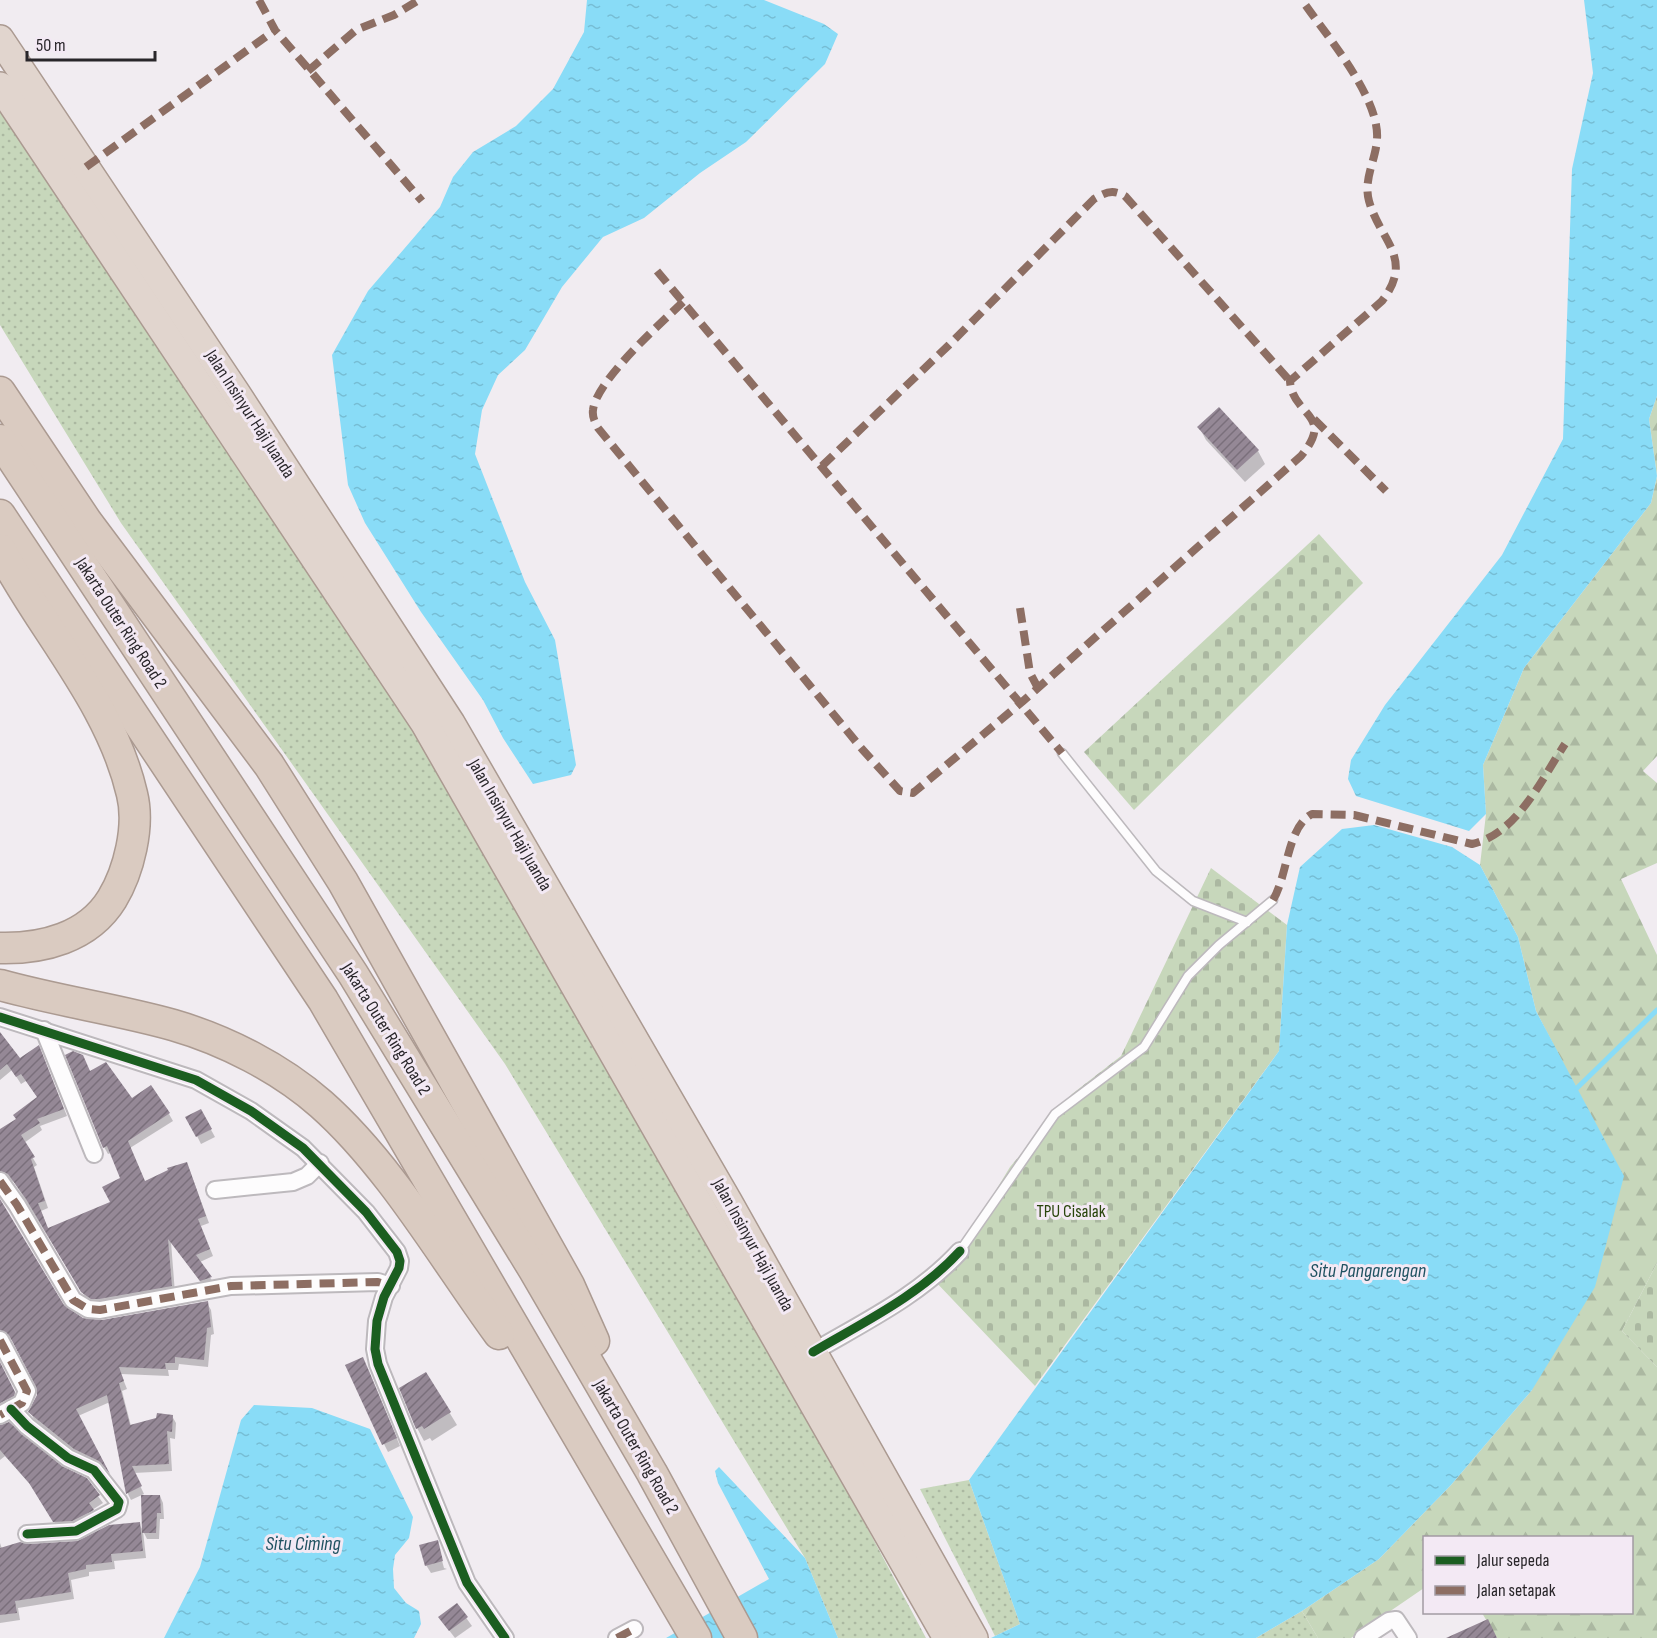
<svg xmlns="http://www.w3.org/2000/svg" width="1657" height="1638" font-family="'Sofia Sans Condensed',sans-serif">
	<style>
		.grass { fill: url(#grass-dots) }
		.forest { fill: url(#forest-firs) }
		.cemetery { fill: url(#cemetery-stones) }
		.water { fill: url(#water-ripples) }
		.shadow { fill: #0003 }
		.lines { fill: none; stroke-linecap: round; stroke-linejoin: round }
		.stream { stroke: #89dcf7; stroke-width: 5 }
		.building { fill: url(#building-hatch) }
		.service-casing { stroke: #bdb9bd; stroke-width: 11 }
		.minor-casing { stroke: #bdb9bd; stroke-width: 20 }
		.trunk-casing { stroke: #ab9a91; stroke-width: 30 }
		.motorway-casing { stroke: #ab9a91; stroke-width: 33 }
		.service { stroke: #fdfcfd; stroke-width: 8 }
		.minor { stroke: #fdfcfd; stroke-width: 16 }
		.trunk { stroke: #e1d5ce; stroke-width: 27 }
		.motorway { stroke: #dacbc1; stroke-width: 30 }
		.quiet { stroke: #8d6e63; stroke-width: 8; stroke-dasharray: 15 8; stroke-linecap: butt }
		.cycleway-casing { stroke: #f3e9f4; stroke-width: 13 }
		.cycleway { stroke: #1b5e20; stroke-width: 9 }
		.labels { text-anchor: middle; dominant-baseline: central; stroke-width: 6; stroke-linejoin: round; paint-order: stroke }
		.street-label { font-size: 18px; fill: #29262a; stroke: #f3e9f4 }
		.park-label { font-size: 18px; fill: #29450c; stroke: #f3e9f4 }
		.water-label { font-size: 20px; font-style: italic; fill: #1f5261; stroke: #f3e9f4 }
	</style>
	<defs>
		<pattern id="grass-dots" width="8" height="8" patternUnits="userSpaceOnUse" patternTransform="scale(1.5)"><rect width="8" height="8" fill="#c7d7bb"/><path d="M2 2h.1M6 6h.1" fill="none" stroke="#abb8a1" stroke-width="1.8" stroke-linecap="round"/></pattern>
		<pattern id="forest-firs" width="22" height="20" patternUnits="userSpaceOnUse" patternTransform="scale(1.5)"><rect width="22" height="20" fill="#c7d7bb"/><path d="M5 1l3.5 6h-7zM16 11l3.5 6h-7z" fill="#abb8a1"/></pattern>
		<pattern id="cemetery-stones" width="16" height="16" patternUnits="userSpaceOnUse" patternTransform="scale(1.5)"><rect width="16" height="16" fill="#c7d7bb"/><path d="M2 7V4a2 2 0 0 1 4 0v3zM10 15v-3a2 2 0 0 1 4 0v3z" fill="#abb8a1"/></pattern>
		<pattern id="water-ripples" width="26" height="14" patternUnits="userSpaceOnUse" patternTransform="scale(1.5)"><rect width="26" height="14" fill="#89dcf7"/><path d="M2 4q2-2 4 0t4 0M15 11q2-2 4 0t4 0" fill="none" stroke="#76bdd4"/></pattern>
		<pattern id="building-hatch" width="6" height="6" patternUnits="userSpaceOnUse" patternTransform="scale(1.5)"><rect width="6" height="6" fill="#958896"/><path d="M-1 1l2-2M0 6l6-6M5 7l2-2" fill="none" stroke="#7a6f7b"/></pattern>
	</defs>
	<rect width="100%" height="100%" fill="#f1ecf1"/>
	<g class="grass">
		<path d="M 0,109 L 441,768 L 808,1417 L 926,1638 L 838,1638 L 805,1558 L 505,1064 L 121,523 L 0,325 Z"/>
		<path d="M 969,1480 L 1020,1624 L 995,1636 L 920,1489 Z"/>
		<path d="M 1302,1611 L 1318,1638 L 1256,1638 Z"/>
	</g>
	<path class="forest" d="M 1657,396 L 1657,756 L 1643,771 L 1657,783 L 1657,863 L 1621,879 L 1657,955 L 1657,1263 L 1622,1331 L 1657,1367 L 1657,1638 L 1497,1638 L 1482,1613 L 1632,1612 L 1632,1538 L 1424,1538 L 1424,1588 L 1351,1638 L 1318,1638 L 1302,1611 L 1379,1559 L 1451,1485 L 1532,1390 L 1562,1061 L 1536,1011 L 1518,937 L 1480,865 L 1486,814 L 1483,765 L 1524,668 L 1651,503 L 1657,476 L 1649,419 Z"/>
	<g class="cemetery">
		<path d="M 1319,534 L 1363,583 L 1134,810 L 1084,752 Z"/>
		<path d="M 1211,868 L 1287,925 L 1279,1051 L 1035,1386 L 933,1279 L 959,1251 L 1010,1167 L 1072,1094 L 1121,1056 Z"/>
		<path d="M 1657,1263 L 1657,1367 L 1622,1331 Z"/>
	</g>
	<g class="water">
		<path d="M 587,0 L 764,0 L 824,24 L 838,34 L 825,64 L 746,142 L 700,173 L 644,218 L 603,237 L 562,287 L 525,350 L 498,375 L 482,410 L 475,454 L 525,582 L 555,640 L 576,765 L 571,775 L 533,784 L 503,738 L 483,700 L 421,612 L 365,523 L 348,485 L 332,355 L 368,291 L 440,207 L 453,177 L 473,152 L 516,126 L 553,89 L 584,32 Z"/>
		<path d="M 1584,0 L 1657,0 L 1657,396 L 1649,419 L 1657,476 L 1651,503 L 1524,668 L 1483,765 L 1486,814 L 1469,831 L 1356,796 L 1348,779 L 1351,760 L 1385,705 L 1502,555 L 1563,439 L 1572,169 L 1593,73 Z"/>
		<path d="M 1374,825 L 1452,847 L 1480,865 L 1518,937 L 1536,1011 L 1624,1176 L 1595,1287 L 1532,1390 L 1451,1485 L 1379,1559 L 1302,1611 L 1256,1638 L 991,1638 L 1020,1624 L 969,1480 L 1279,1051 L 1287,925 L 1300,867 L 1342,829 Z"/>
		<path d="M 254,1405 L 312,1408 L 370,1429 L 413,1517 L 409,1538 L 395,1555 L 393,1569 L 394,1588 L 406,1603 L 419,1611 L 421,1624 L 414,1638 L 164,1638 L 200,1567 L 241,1420 Z"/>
		<path d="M 719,1467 L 805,1558 L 838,1638 L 666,1638 L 769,1579 L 718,1483 L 715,1471 Z"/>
	</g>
	<g class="shadow">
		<path d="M 1219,409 L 1258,451 L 1265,464 L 1245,482 L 1206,440 L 1199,427 Z"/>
		<path d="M 0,1035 L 20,1060 L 42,1054 L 67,1116 L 40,1126 L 42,1130 L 24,1143 L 37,1165 L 34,1167 L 48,1208 L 41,1211 L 48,1229 L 112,1202 L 122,1179 L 111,1153 L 108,1154 L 104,1147 L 82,1056 L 90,1072 L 132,1100 L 151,1087 L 169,1114 L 173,1121 L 130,1148 L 145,1182 L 190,1171 L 209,1223 L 201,1226 L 213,1256 L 200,1262 L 215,1285 L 205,1288 L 171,1242 L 175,1293 L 96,1305 L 87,1300 L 14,1182 L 3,1177 L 0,1179 L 0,1130 L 17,1120 L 38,1098 L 26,1081 L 21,1084 L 12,1070 L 0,1080 Z"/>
		<path d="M 204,1117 L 215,1137 L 201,1144 L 197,1136 Z"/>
		<path d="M 0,1202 L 63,1306 L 82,1319 L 102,1322 L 207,1303 L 211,1310 L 214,1334 L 211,1335 L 208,1367 L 179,1364 L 178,1370 L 168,1370 L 169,1376 L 121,1374 L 127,1389 L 122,1391 L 131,1426 L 172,1416 L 176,1423 L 175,1439 L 170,1438 L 172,1471 L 134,1473 L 144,1494 L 131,1500 L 128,1494 L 110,1402 L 78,1416 L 108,1471 L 79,1456 L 34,1419 L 30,1412 L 38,1395 L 38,1386 L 15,1342 L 5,1336 L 0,1339 Z"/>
		<path d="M 0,1365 L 19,1400 L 0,1413 Z"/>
		<path d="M 367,1366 L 400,1446 L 388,1452 L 384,1444 Z"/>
		<path d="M 426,1374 L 457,1425 L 432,1441 L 430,1438 L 424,1441 L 417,1428 Z"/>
		<path d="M 0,1427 L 61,1468 L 86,1480 L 103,1503 L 92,1510 L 96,1517 L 59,1529 L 35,1490 L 5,1456 L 0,1460 Z"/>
		<path d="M 160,1496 L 163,1503 L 164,1519 L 160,1519 L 159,1539 L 147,1539 L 143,1531 L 146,1558 L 114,1561 L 115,1569 L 89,1572 L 89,1576 L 71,1580 L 74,1599 L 18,1608 L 20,1620 L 0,1623 L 0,1543 L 2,1549 L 78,1543 L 139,1524 L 144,1532 Z"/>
		<path d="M 437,1542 L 444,1568 L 447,1569 L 431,1573 L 426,1565 Z"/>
		<path d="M 457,1605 L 472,1626 L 455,1638 L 445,1625 Z"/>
	</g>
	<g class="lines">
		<path class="stream" d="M 1577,1088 L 1657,1010"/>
	</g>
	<g class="building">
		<path d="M 1219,407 L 1259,450 L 1237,470 L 1197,427 Z"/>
		<path d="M 0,1032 L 20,1058 L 39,1045 L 64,1109 L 37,1119 L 40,1123 L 21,1135 L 35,1157 L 31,1159 L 45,1201 L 38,1203 L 48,1228 L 110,1202 L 102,1187 L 120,1178 L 107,1146 L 103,1148 L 65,1055 L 73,1051 L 83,1055 L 90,1071 L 106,1062 L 132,1098 L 151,1085 L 170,1113 L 128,1141 L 145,1181 L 168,1170 L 167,1168 L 187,1162 L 206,1216 L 198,1219 L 210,1249 L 196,1255 L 212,1277 L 200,1281 L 168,1239 L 172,1286 L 99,1299 L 91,1299 L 81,1292 L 26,1199 L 8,1174 L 0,1171 L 0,1129 L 16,1119 L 13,1115 L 37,1097 L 21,1074 L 16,1077 L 7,1064 L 0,1070 Z"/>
		<path d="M 201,1109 L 212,1129 L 196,1137 L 185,1117 Z"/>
		<path d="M 0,1199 L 64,1305 L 83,1318 L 102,1320 L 208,1301 L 211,1327 L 207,1328 L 204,1360 L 175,1357 L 175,1363 L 165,1363 L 166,1369 L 119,1367 L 124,1381 L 119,1383 L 130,1425 L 156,1418 L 157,1413 L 173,1415 L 172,1432 L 167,1431 L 169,1464 L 132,1466 L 142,1486 L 126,1494 L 107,1395 L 76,1409 L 110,1474 L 99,1461 L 74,1449 L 28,1412 L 37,1395 L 36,1387 L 9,1335 L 0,1330 Z"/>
		<path d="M 363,1357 L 397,1438 L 382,1445 L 345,1365 Z"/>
		<path d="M 0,1362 L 15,1392 L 14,1396 L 0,1403 Z"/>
		<path d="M 426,1372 L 451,1412 L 424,1429 L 422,1426 L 416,1429 L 399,1388 Z"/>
		<path d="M 9,1422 L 62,1466 L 87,1478 L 100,1495 L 89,1503 L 94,1510 L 72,1521 L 53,1522 L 29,1483 L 0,1450 L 0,1425 Z"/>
		<path d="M 141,1495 L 160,1495 L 161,1513 L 157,1513 L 156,1533 L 142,1533 Z"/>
		<path d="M 140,1522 L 143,1551 L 111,1554 L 112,1562 L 86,1565 L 86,1569 L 68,1573 L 71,1592 L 15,1601 L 17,1613 L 0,1615 L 0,1548 L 20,1542 L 28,1544 L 77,1541 L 109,1525 Z"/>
		<path d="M 438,1540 L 443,1561 L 425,1566 L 419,1545 Z"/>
		<path d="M 457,1603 L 468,1617 L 449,1631 L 438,1617 Z"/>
		<path d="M 1488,1619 L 1497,1638 L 1446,1638 Z"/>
	</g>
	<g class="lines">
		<defs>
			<g id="service">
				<path d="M 1062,753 L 1156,871 L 1193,901 L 1247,922"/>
				<path d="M 960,1251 L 1055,1114 L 1144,1047 L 1188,976 L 1219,945 L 1273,900"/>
			</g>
			<g id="minor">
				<path d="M 0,1017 L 196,1080 L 251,1111 L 303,1148 L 366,1212 L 397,1252 L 400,1261 L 399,1268 L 384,1297 L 377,1321 L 375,1349 L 378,1364 L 467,1583 L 505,1638"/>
				<path d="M 44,1030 L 94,1154"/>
				<path d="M 0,1181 L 17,1205 L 73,1300 L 88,1309 L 100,1310 L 231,1286 L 378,1282 L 391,1286"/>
				<path d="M 215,1190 L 293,1182 L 307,1176 L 320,1163"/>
				<path d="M 0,1340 L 27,1391 L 22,1403 L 0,1415"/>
				<path d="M 813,1352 C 864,1322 920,1295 960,1251"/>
				<path d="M 11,1409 L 27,1426 L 68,1458 L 94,1470 L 119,1502 L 117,1509 L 76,1531 L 27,1534"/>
				<path d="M 617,1638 L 634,1629"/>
				<path d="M 1363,1638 L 1389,1621 L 1396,1620 L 1408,1638"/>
			</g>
			<g id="trunk">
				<path d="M 0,39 L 235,391 L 451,723 L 728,1201 L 974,1638"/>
				<path d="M 0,86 L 425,724 L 947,1638"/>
			</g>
			<g id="motorway">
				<path d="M 0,392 L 87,522 L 269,765 L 343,882 L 569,1285 L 594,1341"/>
				<path d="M 0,440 L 353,974 L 534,1270 L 652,1473 L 742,1638"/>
				<path d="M 0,515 L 323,1000 L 696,1638"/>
				<path d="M 0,549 C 42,630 111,703 132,794 C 140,826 129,871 112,899 C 88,938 42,949 0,948"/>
				<path d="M 0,985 C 57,1001 116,1009 173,1025 C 225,1040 280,1068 321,1104 C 390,1165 444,1259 499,1334"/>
			</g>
		</defs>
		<use href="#service" class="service-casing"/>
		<use href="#minor" class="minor-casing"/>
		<use href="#trunk" class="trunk-casing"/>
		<use href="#motorway" class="motorway-casing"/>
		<use href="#service" class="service"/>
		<use href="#minor" class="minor"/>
		<use href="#trunk" class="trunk"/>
		<use href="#motorway" class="motorway"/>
		<g class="quiet">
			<path d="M 259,0 L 275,30 L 422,201"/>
			<path d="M 308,71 L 356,30 L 394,15 L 419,0"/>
			<path d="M 86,167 L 275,30"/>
			<path d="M 657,271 L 1062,753"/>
			<path d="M 683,302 C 661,323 596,381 593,410 C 592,417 595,422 598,428 L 862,749 L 900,791 L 913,793 L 1022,702 L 1301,456 C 1336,414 1292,416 1290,381 L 1382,301 C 1415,258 1380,241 1369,201 C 1363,179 1376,160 1377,139 C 1380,97 1325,34 1302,0"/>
			<path d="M 1314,419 L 1386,491"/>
			<path d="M 822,466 L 949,345 L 1094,199 C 1106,192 1112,189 1125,196 L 1290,381"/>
			<path d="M 1020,608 L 1030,673 L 1038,688"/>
			<path d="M 1273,900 C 1288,875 1287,827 1312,814 L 1354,815 L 1472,844 C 1517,834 1541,780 1565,744"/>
			<path d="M 0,1181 L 17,1205 L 73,1300 L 88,1309 L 100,1310 L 231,1286 L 378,1282 L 391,1286 L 389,1288"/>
			<path d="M 0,1340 L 27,1391 L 22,1403 L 0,1415"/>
			<path d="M 617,1638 L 634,1629"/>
		</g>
		<defs>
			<g id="cycleway">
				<path d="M 0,1017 L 196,1080 L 251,1111 L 303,1148 L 366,1212 L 397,1252 L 400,1261 L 399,1268 L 384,1297 L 377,1321 L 375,1349 L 378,1364 L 467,1583 L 505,1638"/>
				<path d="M 813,1352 C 864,1322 920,1295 960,1251"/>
				<path d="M 11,1409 L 27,1426 L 68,1458 L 94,1470 L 119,1502 L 117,1509 L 76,1531 L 27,1534"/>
			</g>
		</defs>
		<use href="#cycleway" class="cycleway-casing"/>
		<use href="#cycleway" class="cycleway"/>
	</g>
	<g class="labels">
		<g class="street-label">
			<text transform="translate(250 414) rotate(57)">Jalan Insinyur Haji Juanda</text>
			<text transform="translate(121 623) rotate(57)">Jakarta Outer Ring Road 2</text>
			<text transform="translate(510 825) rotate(60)">Jalan Insinyur Haji Juanda</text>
			<text transform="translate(386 1029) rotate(58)">Jakarta Outer Ring Road 2</text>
			<text transform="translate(753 1245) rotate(61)">Jalan Insinyur Haji Juanda</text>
			<text transform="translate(636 1447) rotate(60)">Jakarta Outer Ring Road 2</text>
		</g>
		<g class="park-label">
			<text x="1071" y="1211">TPU Cisalak</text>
		</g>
		<g class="water-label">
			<text x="1368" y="1271">Situ Pangarengan</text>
			<text x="303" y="1544">Situ Ciming</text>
		</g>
	</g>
	<rect x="1423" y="1536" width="210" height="78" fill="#f3e9f4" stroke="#a29ba3" stroke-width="1.5"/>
	<rect x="1435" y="1556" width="30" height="9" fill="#1b5e20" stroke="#a29ba3" stroke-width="1.5"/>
	<text x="1477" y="1566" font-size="18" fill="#29262a">Jalur sepeda</text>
	<rect x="1435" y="1586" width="30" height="9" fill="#8d6e63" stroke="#a29ba3" stroke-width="1.5"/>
	<text x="1477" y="1596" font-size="18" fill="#29262a">Jalan setapak</text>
	<path d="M27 51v9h128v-9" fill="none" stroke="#29262a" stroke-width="3"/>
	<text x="36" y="51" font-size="18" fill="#29262a" stroke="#f3e9f4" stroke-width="4.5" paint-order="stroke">50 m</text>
</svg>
